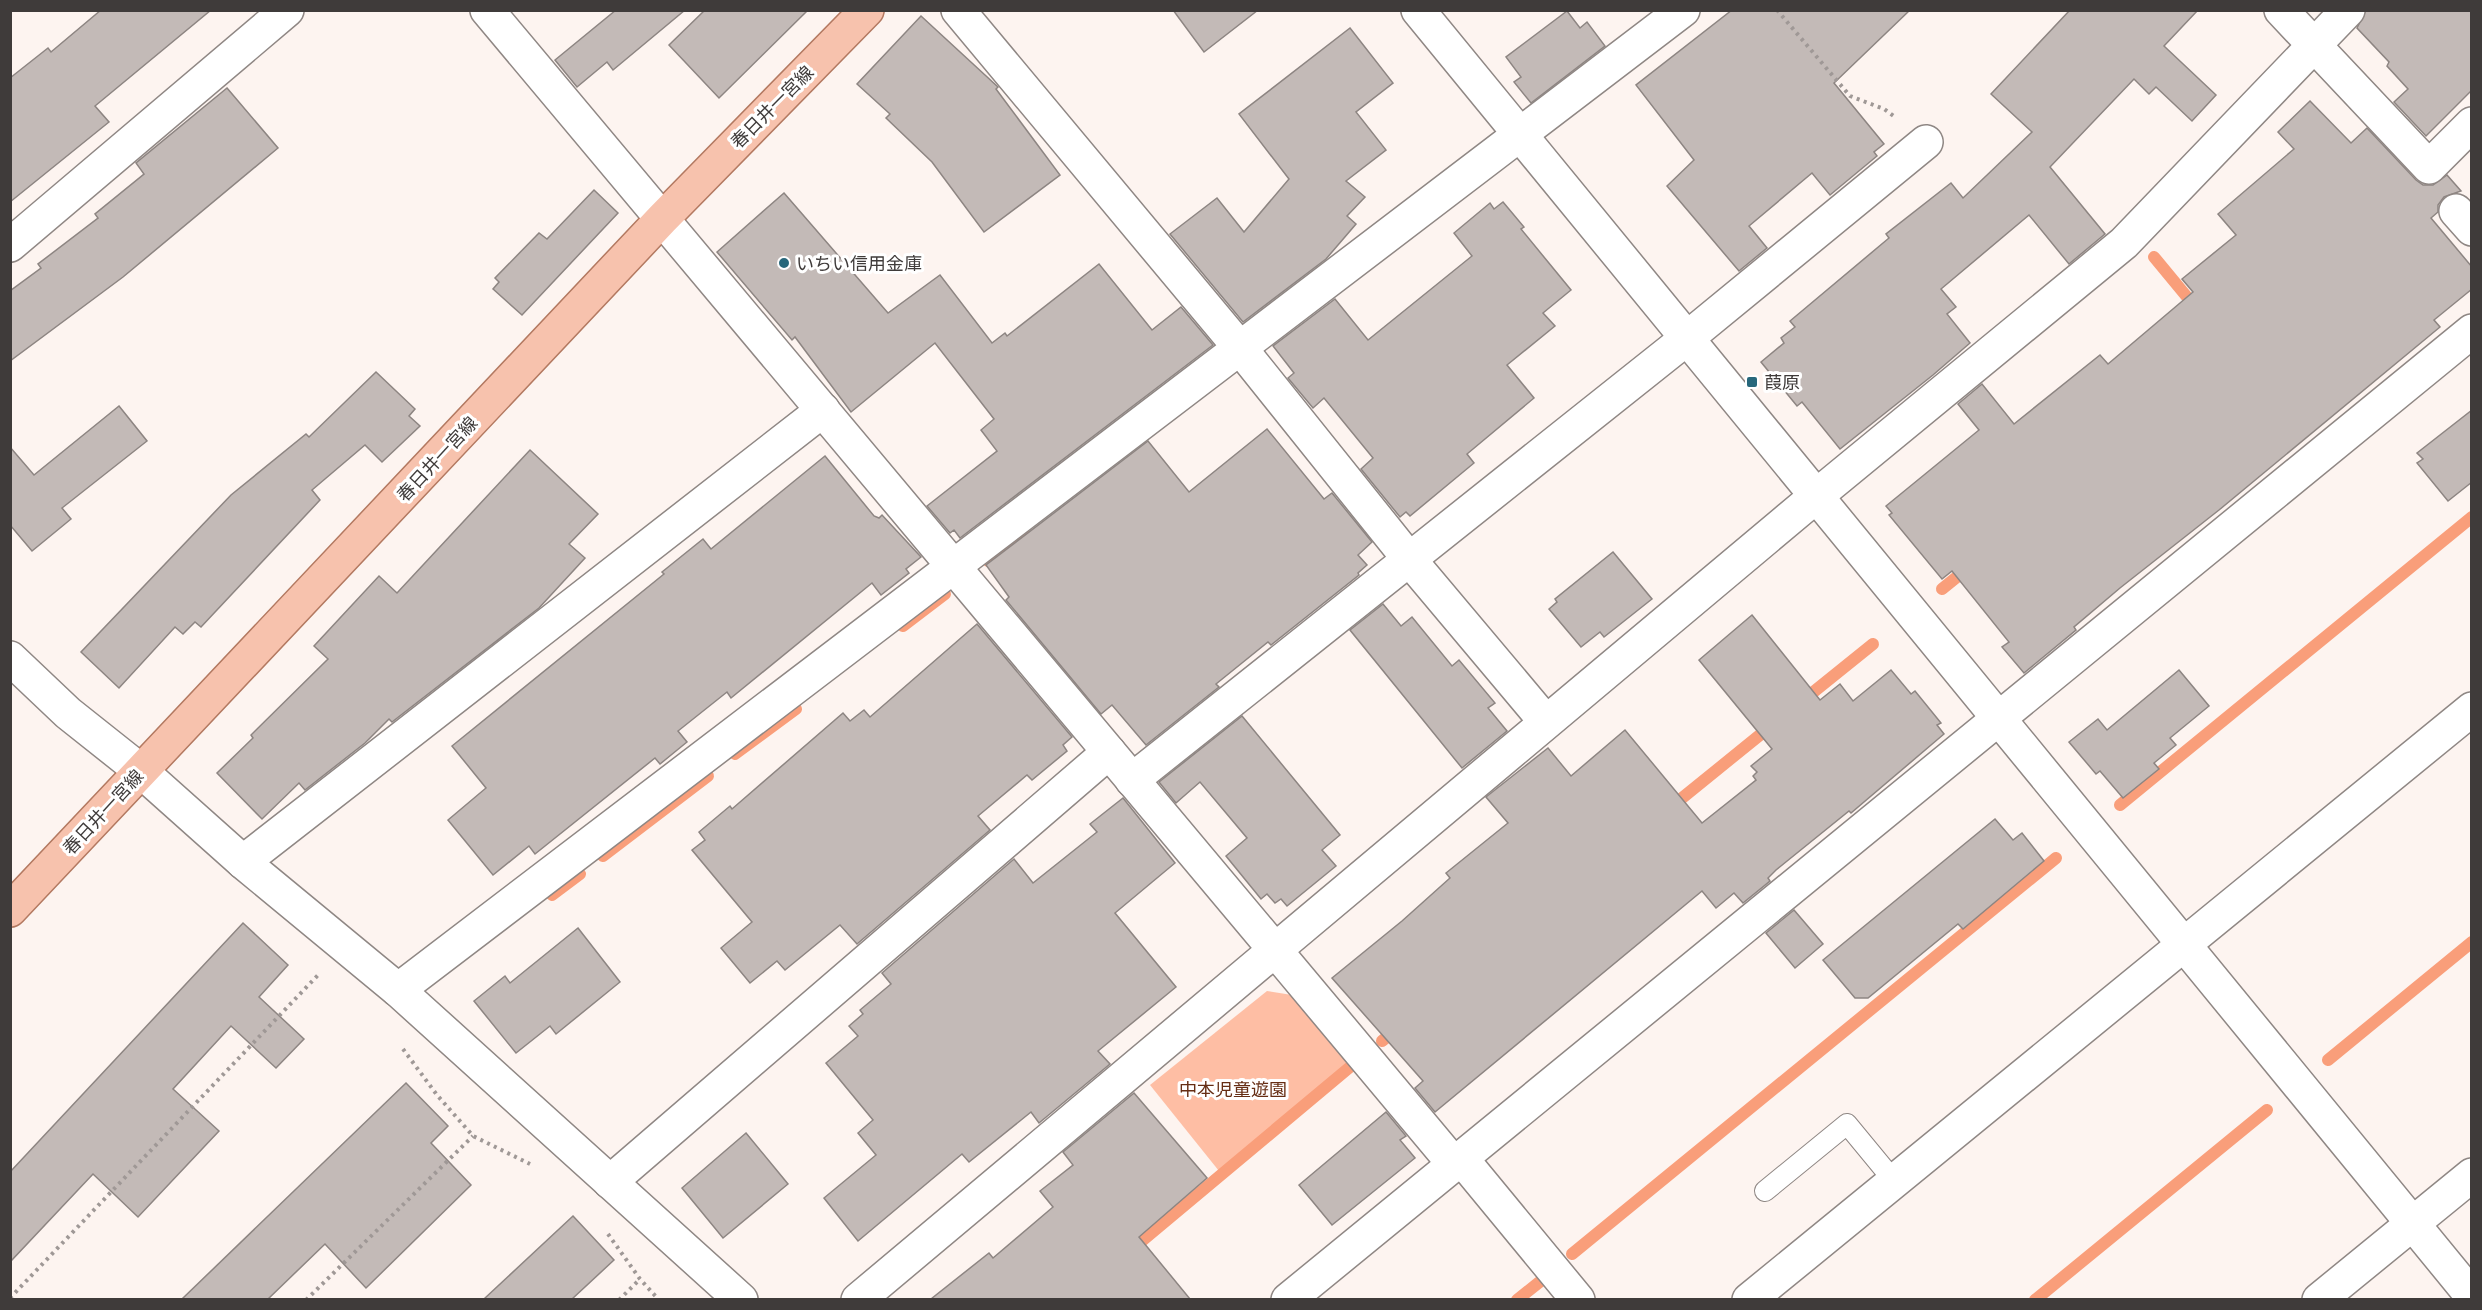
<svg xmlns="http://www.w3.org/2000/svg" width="2482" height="1310" font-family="'Asap Condensed','Noto Sans JP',sans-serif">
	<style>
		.green { fill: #febea4 }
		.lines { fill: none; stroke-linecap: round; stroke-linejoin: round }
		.stream { stroke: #f99e7a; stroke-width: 12 }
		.building { fill: #c3bab7; stroke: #8d8582; stroke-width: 1.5 }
		.service-casing { stroke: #8f8784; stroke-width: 22 }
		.minor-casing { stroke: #8f8784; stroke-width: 36 }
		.tertiary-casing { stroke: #8f8784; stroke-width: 36 }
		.primary-casing { stroke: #b37961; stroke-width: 36 }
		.path { stroke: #9f9896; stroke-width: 4; stroke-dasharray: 3 4.5; stroke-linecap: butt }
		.service { stroke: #fff; stroke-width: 20 }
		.minor { stroke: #fff; stroke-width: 33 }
		.tertiary { stroke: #fff; stroke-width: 33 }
		.primary { stroke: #f7c2ad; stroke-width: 33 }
		.poi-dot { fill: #27677b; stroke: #fff; stroke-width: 2 }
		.labels { text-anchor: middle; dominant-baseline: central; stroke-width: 6; stroke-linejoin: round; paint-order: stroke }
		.street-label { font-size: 18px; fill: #3f3b3a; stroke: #fff }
		.poi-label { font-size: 18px; fill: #3f3b3a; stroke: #fff; text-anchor: start }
		.park-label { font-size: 18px; fill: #662e14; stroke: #fff }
	</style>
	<rect width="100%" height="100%" fill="#fdf4f0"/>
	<path class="green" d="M 1267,991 L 1292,995 L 1350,1064 L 1219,1171 L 1150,1085 Z"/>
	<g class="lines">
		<g class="stream">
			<path d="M 2154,257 L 2197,309"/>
			<path d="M 988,561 L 1024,534"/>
			<path d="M 1942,589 L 1968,568"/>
			<path d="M 903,626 L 945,594"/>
			<path d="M 1801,702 L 1873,644"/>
			<path d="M 735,754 L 796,709"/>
			<path d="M 2120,805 L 2472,517"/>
			<path d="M 1671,807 L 1771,726"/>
			<path d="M 603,856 L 708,776"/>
			<path d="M 552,895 L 580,874"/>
			<path d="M 1382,1041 L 1398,1028"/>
			<path d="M 2328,1060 L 2472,942"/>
			<path d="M 1130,1251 L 1350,1067"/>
			<path d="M 1572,1254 L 2056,858"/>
			<path d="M 1517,1300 L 1542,1280"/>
			<path d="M 2035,1300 L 2267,1110"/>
		</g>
	</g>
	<g class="building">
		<path d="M 101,10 L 211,10 L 95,106 L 109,122 L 10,202 L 10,78 L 48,48 L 51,52 Z"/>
		<path d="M 616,10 L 685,10 L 613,70 L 607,62 L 577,87 L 555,60 Z"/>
		<path d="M 705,10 L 808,10 L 719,98 L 669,45 Z"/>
		<path d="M 1173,10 L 1258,10 L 1204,52 Z"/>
		<path d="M 1732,10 L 1910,10 L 1834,83 L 1884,144 L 1874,152 L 1877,156 L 1830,195 L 1812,173 L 1749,226 L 1767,248 L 1739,271 L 1667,186 L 1694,160 L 1636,85 Z"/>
		<path d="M 2070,10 L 2198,10 L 2164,46 L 2216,95 L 2192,121 L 2156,87 L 2149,94 L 2134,79 L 2050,167 L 2105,234 L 2069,264 L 2029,215 L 1941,289 L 1956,307 L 1947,314 L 1970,343 L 1933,375 L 1840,449 L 1802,402 L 1797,406 L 1761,362 L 1784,343 L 1781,338 L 1795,327 L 1790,321 L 1889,238 L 1886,234 L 1951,183 L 1963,198 L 2032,132 L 1991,94 Z"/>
		<path d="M 2366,10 L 2472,10 L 2472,90 L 2426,136 L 2394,102 L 2408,89 L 2387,66 L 2389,62 L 2357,28 Z"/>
		<path d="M 1567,11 L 1580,28 L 1587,22 L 1605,46 L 1531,103 L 1514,82 L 1521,77 L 1506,57 Z"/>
		<path d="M 921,16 L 998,87 L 996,89 L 1060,175 L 984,232 L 932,162 L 886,118 L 890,114 L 857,84 Z"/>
		<path d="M 1350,28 L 1393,83 L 1356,112 L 1386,150 L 1346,181 L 1365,197 L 1347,216 L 1356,224 L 1326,259 L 1243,322 L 1170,234 L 1217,198 L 1244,232 L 1289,179 L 1239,114 Z"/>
		<path d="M 227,88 L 278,148 L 123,277 L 10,361 L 10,291 L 41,268 L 38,264 L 98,218 L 95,214 L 144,174 L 136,163 Z"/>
		<path d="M 2310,101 L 2351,143 L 2367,128 L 2416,180 L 2423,185 L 2433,185 L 2447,175 L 2461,191 L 2444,197 L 2438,205 L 2438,212 L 2431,218 L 2472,267 L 2472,289 L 2434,320 L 2440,327 L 2219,510 L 2120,588 L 2074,627 L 2076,630 L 2024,673 L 2002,647 L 2009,642 L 1952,571 L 1942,579 L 1889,515 L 1892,513 L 1886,506 L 1979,430 L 1958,404 L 1982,384 L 2014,424 L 2100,355 L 2108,364 L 2193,292 L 2182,279 L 2236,235 L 2218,214 L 2294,149 L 2278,132 Z"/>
		<path d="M 594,190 L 618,213 L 522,315 L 493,289 L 499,282 L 495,278 L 539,233 L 547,239 Z"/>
		<path d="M 784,193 L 888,313 L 940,275 L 992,343 L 1005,333 L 1007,336 L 1099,264 L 1152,330 L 1181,307 L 1213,345 L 960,538 L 954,530 L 950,533 L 927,506 L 997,451 L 981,430 L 994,419 L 935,343 L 851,412 L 795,337 L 792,340 L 717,252 Z"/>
		<path d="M 1503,202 L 1524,227 L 1521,229 L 1571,290 L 1543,313 L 1555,326 L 1507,365 L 1534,398 L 1467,454 L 1474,463 L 1410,516 L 1406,512 L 1400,517 L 1361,469 L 1373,458 L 1324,398 L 1313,408 L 1288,378 L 1294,373 L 1273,346 L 1335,299 L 1368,340 L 1472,256 L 1454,233 L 1490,203 L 1494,209 Z"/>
		<path d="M 376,372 L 415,409 L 409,416 L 420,426 L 382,462 L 365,445 L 312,490 L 320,500 L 201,627 L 195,622 L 183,634 L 175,627 L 119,688 L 81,652 L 231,495 L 306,434 L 309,437 Z"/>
		<path d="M 119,406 L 147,441 L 62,508 L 71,519 L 32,551 L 10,525 L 10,447 L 34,475 Z"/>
		<path d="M 2472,410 L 2472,482 L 2448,501 L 2417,463 L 2423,459 L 2417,453 Z"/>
		<path d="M 1267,429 L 1324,499 L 1332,493 L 1372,542 L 1358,555 L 1367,565 L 1358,573 L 1359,575 L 1271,645 L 1268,642 L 1216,684 L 1219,687 L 1146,745 L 1112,705 L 1101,714 L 1006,600 L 1009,597 L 986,565 L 1148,441 L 1189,492 Z"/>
		<path d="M 530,450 L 598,514 L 569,544 L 585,558 L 539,608 L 392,722 L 389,719 L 365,743 L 305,790 L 299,783 L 262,819 L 217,773 L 253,738 L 251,735 L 328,659 L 314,646 L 379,576 L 397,593 Z"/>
		<path d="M 825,456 L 874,516 L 879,518 L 882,515 L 921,557 L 906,569 L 909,573 L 881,595 L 872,583 L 731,698 L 727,692 L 678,731 L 687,742 L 660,764 L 655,758 L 535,854 L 529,846 L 493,875 L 448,820 L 486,788 L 452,746 L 664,574 L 662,572 L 703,539 L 711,549 Z"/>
		<path d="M 1613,552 L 1652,599 L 1604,637 L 1600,632 L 1581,647 L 1549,609 L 1557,602 L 1555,599 Z"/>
		<path d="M 1383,604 L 1401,626 L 1412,617 L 1452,666 L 1459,660 L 1495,703 L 1488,708 L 1507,731 L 1462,768 L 1350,630 Z"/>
		<path d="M 1752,615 L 1820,700 L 1840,684 L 1853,701 L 1891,670 L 1911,694 L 1915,691 L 1941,723 L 1937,725 L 1944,734 L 1851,813 L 1849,811 L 1776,870 L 1768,878 L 1770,881 L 1743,903 L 1734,893 L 1716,908 L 1702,891 L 1435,1112 L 1415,1088 L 1423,1081 L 1332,978 L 1402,921 L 1450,878 L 1446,873 L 1508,823 L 1486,797 L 1548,748 L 1571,776 L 1625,730 L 1702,823 L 1756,780 L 1753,776 L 1757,772 L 1751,766 L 1772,749 L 1699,660 Z"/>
		<path d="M 977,624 L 1072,737 L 1063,745 L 1067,751 L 1032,780 L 1027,775 L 978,816 L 990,830 L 857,944 L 840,925 L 785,970 L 777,961 L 750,983 L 721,948 L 752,922 L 692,850 L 705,840 L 699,832 L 730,806 L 732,809 L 843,713 L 850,721 L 864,710 L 870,717 Z"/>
		<path d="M 2179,670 L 2209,706 L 2170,738 L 2176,745 L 2154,763 L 2159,769 L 2123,798 L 2100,771 L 2096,774 L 2069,742 L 2098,719 L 2107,730 Z"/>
		<path d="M 1242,716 L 1340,835 L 1322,850 L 1336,866 L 1287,906 L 1281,899 L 1275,903 L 1267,894 L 1261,899 L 1226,856 L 1247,838 L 1200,782 L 1176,803 L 1159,782 Z"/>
		<path d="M 1123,798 L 1175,863 L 1115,913 L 1176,987 L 1098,1051 L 1110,1064 L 1039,1123 L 1031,1112 L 969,1162 L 962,1154 L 858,1241 L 824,1198 L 876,1155 L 858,1133 L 873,1120 L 826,1063 L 858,1036 L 849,1026 L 863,1014 L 860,1010 L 891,984 L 882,973 L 1014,859 L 1033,883 L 1097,832 L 1090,824 Z"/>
		<path d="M 1995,819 L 2013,840 L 2022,833 L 2044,861 L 1963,929 L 1958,924 L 1868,998 L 1855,998 L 1823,960 Z"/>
		<path d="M 1794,910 L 1823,944 L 1795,968 L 1766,933 Z"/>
		<path d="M 243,923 L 288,965 L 259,997 L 304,1039 L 276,1068 L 231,1026 L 173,1089 L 219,1131 L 138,1217 L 93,1174 L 10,1262 L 10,1172 Z"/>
		<path d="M 578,928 L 620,982 L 556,1034 L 550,1026 L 516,1053 L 474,1001 L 505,976 L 510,983 Z"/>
		<path d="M 406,1083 L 448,1126 L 431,1143 L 471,1185 L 366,1288 L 325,1244 L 268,1299 L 182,1299 Z"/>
		<path d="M 1134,1093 L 1207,1178 L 1139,1237 L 1190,1299 L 931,1299 L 989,1253 L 993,1258 L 1053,1207 L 1040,1191 L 1073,1165 L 1063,1152 Z"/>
		<path d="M 1386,1112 L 1406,1136 L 1400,1140 L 1415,1158 L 1332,1225 L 1299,1185 Z"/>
		<path d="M 746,1133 L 788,1184 L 723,1238 L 682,1188 Z"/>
		<path d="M 573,1216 L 614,1260 L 572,1299 L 484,1299 Z"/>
	</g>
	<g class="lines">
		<defs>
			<path id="service" d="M 1765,1191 L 1847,1124 L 1894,1181"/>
			<g id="minor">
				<path d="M 487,10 L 1275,950 L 858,1300"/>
				<path d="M 958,10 L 1240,348 L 1409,559 L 1546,722"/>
				<path d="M 2281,10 L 2429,167 L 2472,124"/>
				<path d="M 2456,211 L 2472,229"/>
				<path d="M 10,245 L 287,10"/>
				<path d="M 141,771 L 243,862 L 398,990 L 741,1300"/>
				<path d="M 1132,780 L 1686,339 L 1926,142"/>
				<path d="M 243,862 L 823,410"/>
				<path d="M 398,990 L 1683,10"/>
				<path d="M 1461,1158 L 1578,1300"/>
				<path d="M 1454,1164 L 1275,950 L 1815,497 L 2124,243 L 2348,10"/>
				<path d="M 610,1182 L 1109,752"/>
				<path d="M 1288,1300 L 2472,331"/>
				<path d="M 1749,1300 L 2472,709"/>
				<path d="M 2319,1300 L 2472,1175"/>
			</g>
			<g id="tertiary">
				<path d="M 1418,10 L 2472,1296"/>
				<path d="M 10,658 L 68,713 L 141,771"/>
			</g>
			<path id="primary" d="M 10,910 L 662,219 L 867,10"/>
		</defs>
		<use href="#service" class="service-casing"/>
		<use href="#minor" class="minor-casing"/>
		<use href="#tertiary" class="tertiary-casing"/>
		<use href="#primary" class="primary-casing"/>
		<g class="path">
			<path d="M 1777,10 L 1850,96 L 1884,109 L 1895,117"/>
			<path d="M 403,1049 L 437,1095 L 473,1136 L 530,1164"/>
			<path d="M 608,1234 L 640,1279 L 659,1300"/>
			<path d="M 10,1298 L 319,974"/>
			<path d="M 306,1300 L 473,1136"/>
			<path d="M 619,1300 L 640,1279"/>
		</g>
		<use href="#service" class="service"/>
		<use href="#minor" class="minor"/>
		<use href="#tertiary" class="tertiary"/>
		<use href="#primary" class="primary"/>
	</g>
	<g class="poi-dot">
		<circle cx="784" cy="263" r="6"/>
		<rect x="1746" y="376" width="12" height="12" rx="3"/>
	</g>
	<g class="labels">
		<g class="street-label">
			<text transform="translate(772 107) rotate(-45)">春日井一宮線</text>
			<text transform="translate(437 459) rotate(-47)">春日井一宮線</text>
			<text transform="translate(103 812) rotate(-47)">春日井一宮線</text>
		</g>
		<g class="poi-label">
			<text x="796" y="263">いちい信用金庫</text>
			<text x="1764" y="382">葭原</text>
		</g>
		<g class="park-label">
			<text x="1233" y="1089">中本児童遊園</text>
		</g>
	</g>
	<rect width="2482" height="1310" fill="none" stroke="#3f3b3a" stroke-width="24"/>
</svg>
